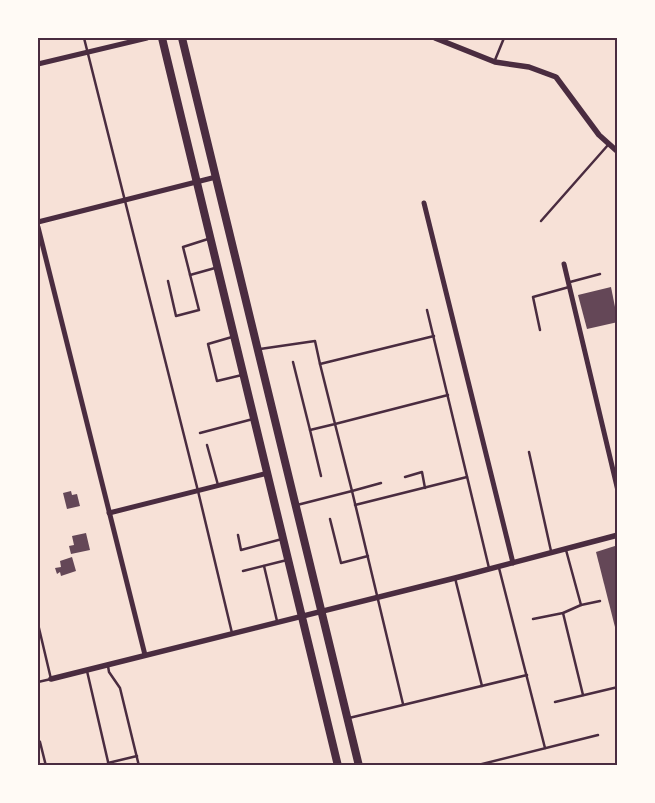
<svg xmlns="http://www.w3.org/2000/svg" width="655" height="803" font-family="'IBM Plex Sans',sans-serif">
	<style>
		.building { fill: #644757 }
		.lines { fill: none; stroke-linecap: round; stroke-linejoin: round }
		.service { stroke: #4a2c40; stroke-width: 2.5 }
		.minor { stroke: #4a2c40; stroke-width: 5 }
		.tertiary { stroke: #4a2c40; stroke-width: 5.5 }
		.primary { stroke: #4a2c40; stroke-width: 8 }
		.neatline { fill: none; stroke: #4a2c40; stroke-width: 2 }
	</style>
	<rect width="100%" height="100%" fill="#f7e1d7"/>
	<g class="building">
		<path d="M 611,287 L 618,322 L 587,329 L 578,295 Z"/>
		<path d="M 71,491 L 72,495 L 77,494 L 80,506 L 67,509 L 63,493 Z"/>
		<path d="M 86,533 L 90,550 L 71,554 L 69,546 L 74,545 L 72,536 Z"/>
		<path d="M 618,545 L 618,635 L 617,635 L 596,552 Z"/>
		<path d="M 72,557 L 76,571 L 61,576 L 60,572 L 57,574 L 55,568 L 61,567 L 60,561 Z"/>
	</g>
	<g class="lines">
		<g class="service">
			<path d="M 84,38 L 198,491 L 232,633"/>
			<path d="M 495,60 L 504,38"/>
			<path d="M 541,221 L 608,145"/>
			<path d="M 190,275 L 215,268"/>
			<path d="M 168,281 L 176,316 L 199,310 L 183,247 L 208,239"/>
			<path d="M 570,282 L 600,274"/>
			<path d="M 427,310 L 489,568"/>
			<path d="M 540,330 L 533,297 L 569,287"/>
			<path d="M 232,337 L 208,344 L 217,381 L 242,375"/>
			<path d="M 260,349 L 315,341 L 320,364"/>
			<path d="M 293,362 L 310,430 L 335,424 L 320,364 L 434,336"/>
			<path d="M 310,430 L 321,476"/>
			<path d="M 200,433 L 253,419"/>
			<path d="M 207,445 L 218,485"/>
			<path d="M 529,452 L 551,551"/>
			<path d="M 405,477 L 422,472 L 425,488"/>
			<path d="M 381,483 L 352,491 L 335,424 L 448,395"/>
			<path d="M 297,505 L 352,491 L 403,704"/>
			<path d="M 355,505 L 467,477"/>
			<path d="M 330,519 L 341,563 L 368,556"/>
			<path d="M 238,535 L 241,550 L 282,539"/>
			<path d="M 566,550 L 581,605"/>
			<path d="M 264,566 L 277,621"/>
			<path d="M 499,568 L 545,748"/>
			<path d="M 243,571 L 287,560"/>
			<path d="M 455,578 L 482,686"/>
			<path d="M 563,613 L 583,695"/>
			<path d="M 533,619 L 563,613 L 581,605 L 600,601"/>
			<path d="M 38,624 L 51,679 L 38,682"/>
			<path d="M 108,666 L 109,672 L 120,688 L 139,766"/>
			<path d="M 87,671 L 109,766"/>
			<path d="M 555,702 L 618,687"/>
			<path d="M 349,718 L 527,675"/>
			<path d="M 38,740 L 40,742 L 46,766"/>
			<path d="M 108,763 L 137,756"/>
			<path d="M 474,766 L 598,735"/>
		</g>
		<g class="minor">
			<path d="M 38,64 L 147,38"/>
			<path d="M 424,203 L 513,563"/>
			<path d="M 38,222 L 216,177"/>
			<path d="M 38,227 L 145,655"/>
			<path d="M 564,264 L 618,491"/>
			<path d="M 109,513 L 268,473"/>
		</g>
		<g class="tertiary">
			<path d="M 435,38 L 495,62 L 529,67 L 556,77 L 599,135 L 618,152"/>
			<path d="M 51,679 L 455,578 L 618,535"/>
		</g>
		<g class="primary">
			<path d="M 162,38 L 338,766"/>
			<path d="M 182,38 L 359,766"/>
		</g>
	</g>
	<rect width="655" height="803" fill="none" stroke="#fffaf5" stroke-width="78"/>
	<rect x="39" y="39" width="577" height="725" class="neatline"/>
</svg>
